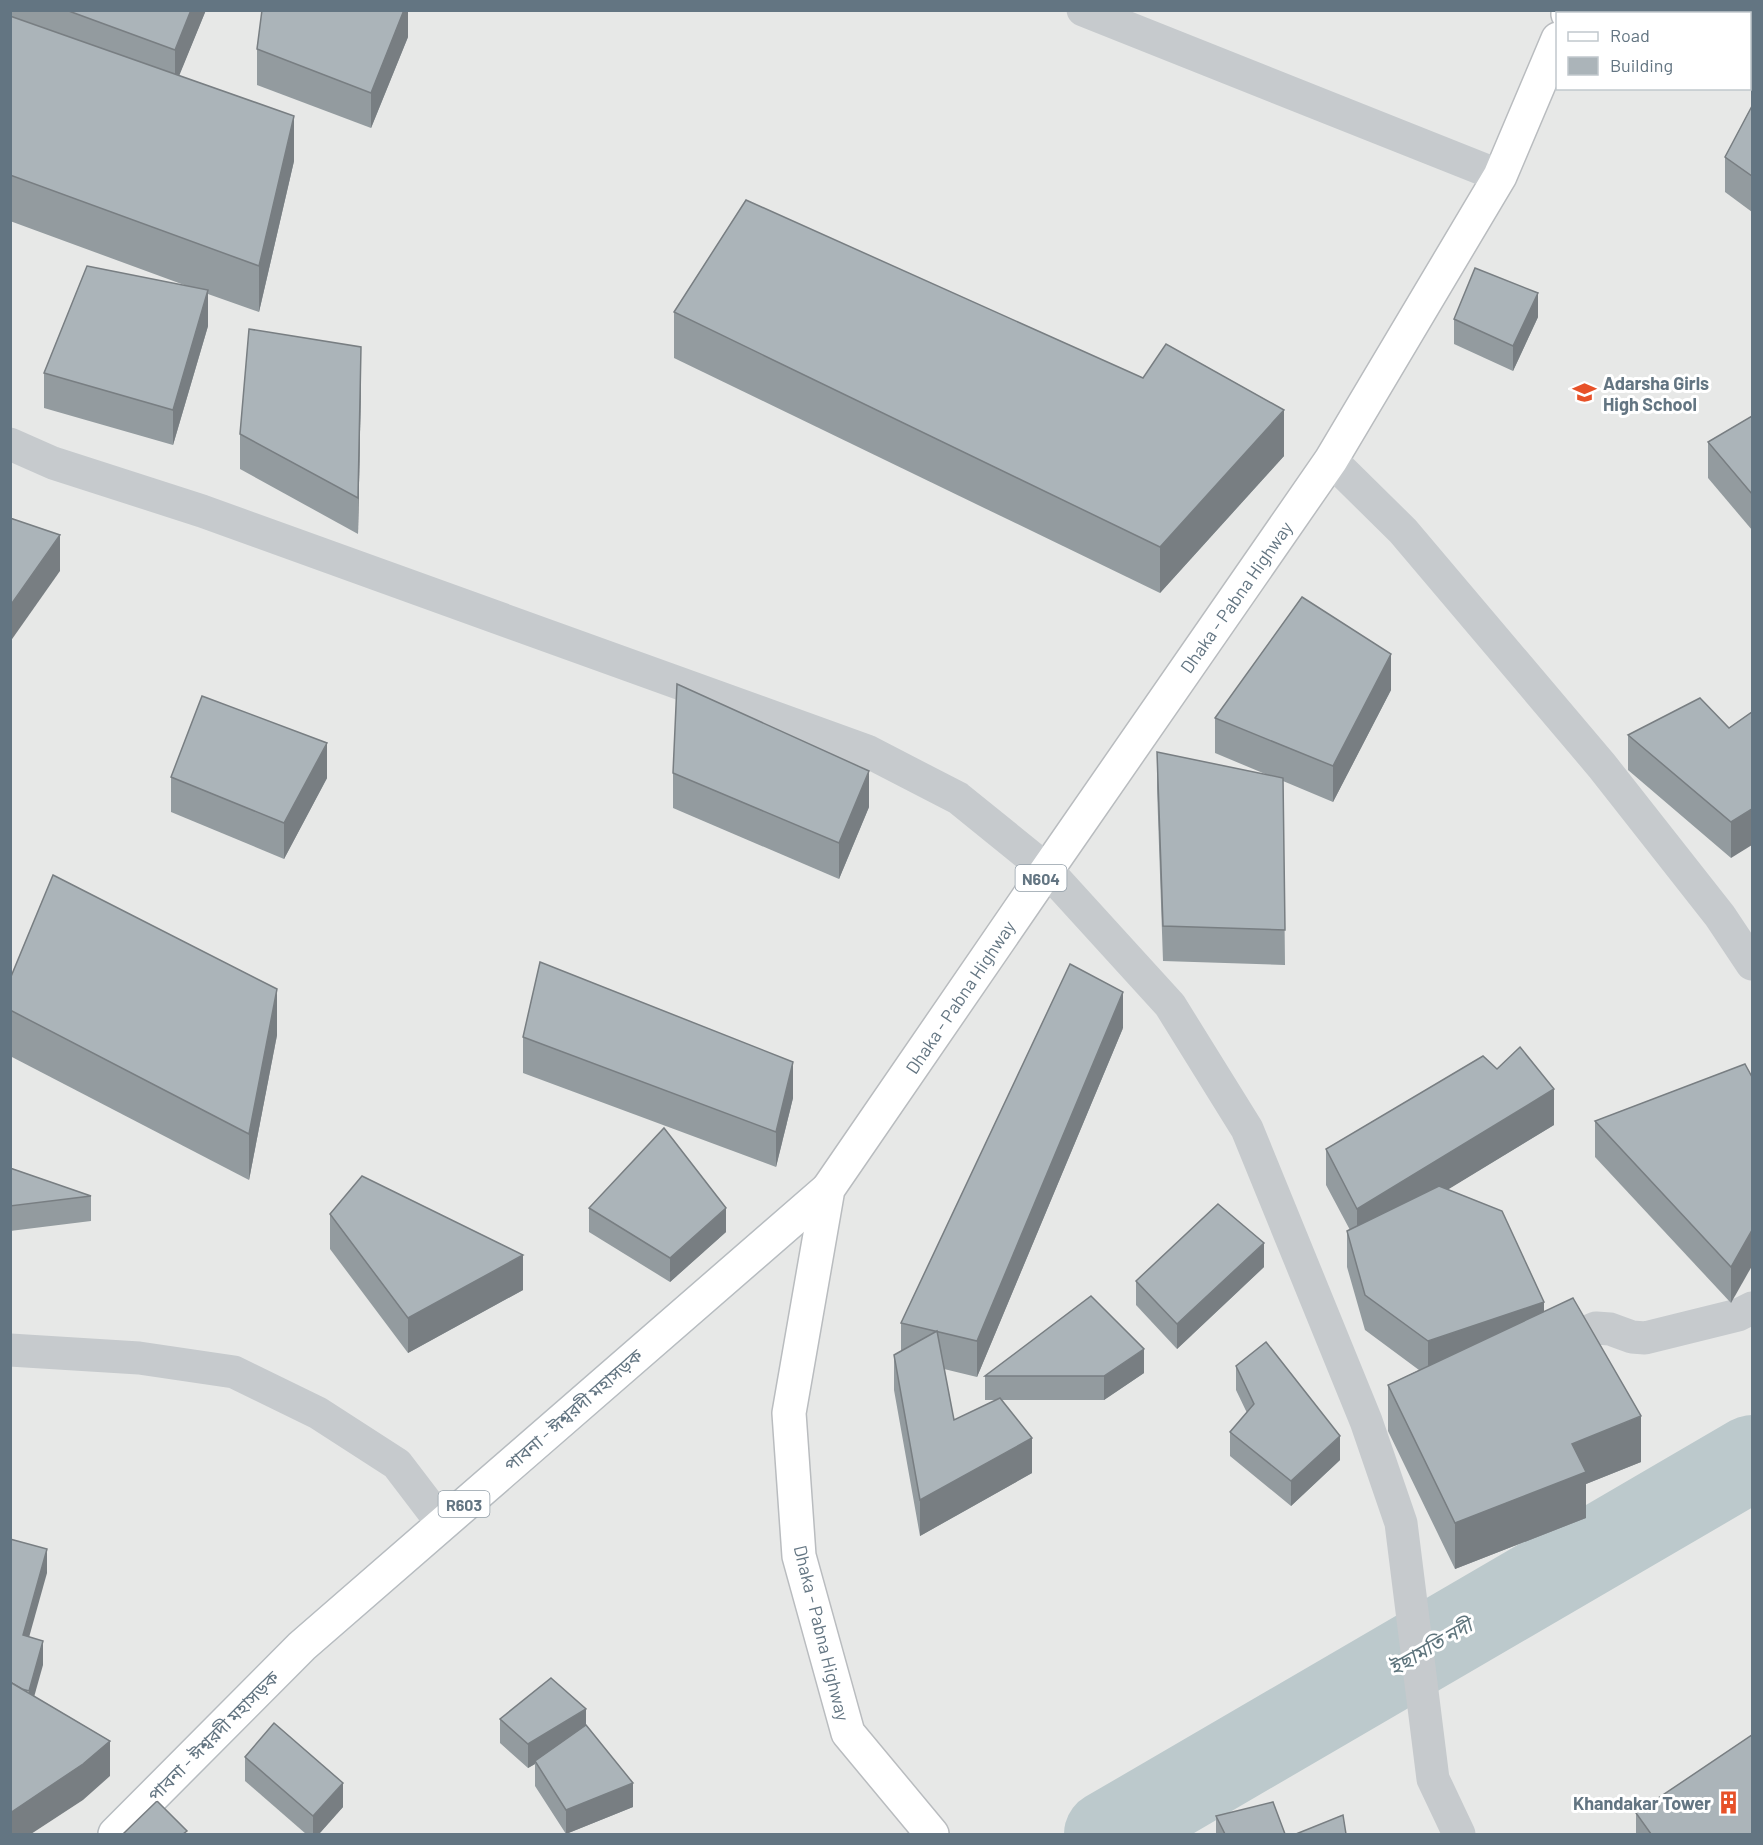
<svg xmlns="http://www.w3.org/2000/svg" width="1763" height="1845" font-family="Barlow,'Noto Sans Bengali',sans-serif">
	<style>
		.built { fill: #e7e8e7; fill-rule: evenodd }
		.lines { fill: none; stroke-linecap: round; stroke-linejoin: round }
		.river { stroke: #bcc9cc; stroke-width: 86 }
		.major-casing { stroke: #b7bcc0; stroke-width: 36 }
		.highway-casing { stroke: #b9bcbf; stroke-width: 36 }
		.minor { stroke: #c6cacd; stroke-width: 33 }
		.major { stroke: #fff; stroke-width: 33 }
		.highway { stroke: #fff; stroke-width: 33 }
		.wall { fill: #939b9f }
		.shaded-wall { fill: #787e82 }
		.building { fill: #abb4b9; stroke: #787e82; stroke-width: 1.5 }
		.labels { text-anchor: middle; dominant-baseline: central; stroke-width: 6; stroke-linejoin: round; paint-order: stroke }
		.shield { fill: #fff; stroke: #929ea8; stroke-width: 1.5 }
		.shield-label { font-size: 16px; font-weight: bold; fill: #637582 }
		.poi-label { font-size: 18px; font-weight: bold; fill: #637582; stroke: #fff; text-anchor: start }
		.street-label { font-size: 18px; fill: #637582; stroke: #fff }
		.water-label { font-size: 20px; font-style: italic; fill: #5e747c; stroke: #fff }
	</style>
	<rect width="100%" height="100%" fill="#f9f9f6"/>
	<path class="built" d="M 11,11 L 1752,11 L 1752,1834 L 11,1834 ZM 1558,14 L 1750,14 L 1750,88 L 1558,88 Z"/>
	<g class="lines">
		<path class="river" d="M 1107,1834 L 1752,1458"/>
		<defs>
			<path id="major" d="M 115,1834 L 302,1646 L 828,1189"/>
			<g id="highway">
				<path d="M 1568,14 L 1569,10"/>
				<path d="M 932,1834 L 848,1733 L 799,1556 L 789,1413 L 828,1189 L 1047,870 L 1331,460 L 1500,176 L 1558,39"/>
			</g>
		</defs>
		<use href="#major" class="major-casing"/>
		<use href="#highway" class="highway-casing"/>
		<g class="minor">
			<path d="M 1083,10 L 1500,176"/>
			<path d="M 1709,10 L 1715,14"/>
			<path d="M 1750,31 L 1752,32"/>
			<path d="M 10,444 L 53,463 L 202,511 L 867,751 L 958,798 L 1047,870 L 1170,1005 L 1247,1129 L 1366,1421 L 1401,1523 L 1433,1779 L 1459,1834"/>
			<path d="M 1331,460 L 1403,531 L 1602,766 L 1720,916 L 1752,964"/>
			<path d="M 1552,1347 L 1596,1328 L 1610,1329 L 1632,1337 L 1645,1338 L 1738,1315 L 1752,1308"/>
			<path d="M 10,1350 L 139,1358 L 234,1372 L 318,1413 L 397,1464 L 442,1523"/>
		</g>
		<use href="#major" class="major"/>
		<use href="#highway" class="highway"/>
	</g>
	<g class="wall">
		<path d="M 10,10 L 206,10 L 179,75 L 294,161 L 259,312 L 208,294 L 208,326 L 173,445 L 44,408 L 44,373 L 187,286 L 10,221 Z"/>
		<path d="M 408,10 L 408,37 L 371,128 L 257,85 L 257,49 Z"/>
		<path d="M 1752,106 L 1752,212 L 1725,192 L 1725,157 Z"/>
		<path d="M 674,312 L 1284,456 L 1160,593 L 674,358 Z"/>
		<path d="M 1538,317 L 1513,371 L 1454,344 L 1454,319 Z"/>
		<path d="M 361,382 L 358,534 L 240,469 L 240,434 Z"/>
		<path d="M 1752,416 L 1752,530 L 1708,478 L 1708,442 Z"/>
		<path d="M 1391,690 L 1333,802 L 1283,781 L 1285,965 L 1163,961 L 1157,788 L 1157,752 L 1270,776 L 1215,753 L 1215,718 Z"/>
		<path d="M 1752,712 L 1731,858 L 1628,770 L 1628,735 L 1729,728 Z"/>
		<path d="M 673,773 L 869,807 L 839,879 L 673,808 Z"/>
		<path d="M 171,777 L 327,778 L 284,859 L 171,812 Z"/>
		<path d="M 10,979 L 277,1035 L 249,1180 L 10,1056 Z"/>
		<path d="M 1123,1028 L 977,1377 L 944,1369 L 954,1420 L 997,1400 L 985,1400 L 985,1376 L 1144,1373 L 1104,1400 L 1001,1400 L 1032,1473 L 920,1536 L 894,1390 L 894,1355 L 901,1351 L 901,1323 Z"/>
		<path d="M 523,1037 L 793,1098 L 776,1167 L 523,1073 Z"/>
		<path d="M 1745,1064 L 1731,1303 L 1595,1157 L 1595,1121 Z"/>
		<path d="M 1554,1125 L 1448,1189 L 1544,1312 L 1641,1462 L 1586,1484 L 1586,1518 L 1455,1569 L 1388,1431 L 1388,1385 L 1419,1370 L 1365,1330 L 1347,1267 L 1347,1231 L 1350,1230 L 1326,1185 L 1326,1149 Z"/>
		<path d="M 10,1168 L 91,1196 L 91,1221 L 10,1231 Z"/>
		<path d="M 589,1208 L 726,1232 L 670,1282 L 589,1232 Z"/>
		<path d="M 330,1214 L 523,1290 L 408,1353 L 330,1249 Z"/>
		<path d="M 1264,1267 L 1177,1349 L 1136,1305 L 1136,1281 Z"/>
		<path d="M 1236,1366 L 1340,1460 L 1291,1506 L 1230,1456 L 1230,1432 L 1247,1413 L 1236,1390 Z"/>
		<path d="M 500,1719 L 586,1725 L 633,1807 L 566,1834 L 535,1786 L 535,1764 L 528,1768 L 500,1743 Z"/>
		<path d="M 245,1757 L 343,1807 L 319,1834 L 306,1834 L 245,1781 Z"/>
		<path d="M 1636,1813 L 1752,1834 L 1636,1834 Z"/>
		<path d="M 1216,1816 L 1285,1834 L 1216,1834 Z"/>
	</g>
	<g class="shaded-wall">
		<path d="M 191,10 L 206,10 L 175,86 L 175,50 Z"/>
		<path d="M 404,10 L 408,10 L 408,37 L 371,128 L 371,93 Z"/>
		<path d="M 294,116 L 294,161 L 259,312 L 259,266 Z"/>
		<path d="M 208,290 L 208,326 L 173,445 L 173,410 Z"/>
		<path d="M 1538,293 L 1538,317 L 1513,371 L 1513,346 Z"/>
		<path d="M 361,347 L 361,382 L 358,534 L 358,498 Z"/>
		<path d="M 1284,410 L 1284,456 L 1160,593 L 1160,547 Z"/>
		<path d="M 60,535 L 60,571 L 10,642 L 10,606 Z"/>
		<path d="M 1391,654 L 1391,690 L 1333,802 L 1333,766 Z"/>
		<path d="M 327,743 L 327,778 L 284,859 L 284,823 Z"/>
		<path d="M 869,771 L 869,807 L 839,879 L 839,843 Z"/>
		<path d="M 1752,809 L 1752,845 L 1731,858 L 1731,822 Z"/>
		<path d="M 277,989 L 277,1035 L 249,1180 L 249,1134 Z"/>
		<path d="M 1123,992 L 1123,1028 L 977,1377 L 977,1341 Z"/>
		<path d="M 793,1062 L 793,1098 L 776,1167 L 776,1132 Z"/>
		<path d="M 1554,1089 L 1554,1125 L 1357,1245 L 1357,1209 Z"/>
		<path d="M 726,1208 L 726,1232 L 670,1282 L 670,1258 Z"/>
		<path d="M 1752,1230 L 1752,1266 L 1731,1303 L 1731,1267 Z"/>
		<path d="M 1264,1243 L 1264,1267 L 1177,1349 L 1177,1324 Z"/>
		<path d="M 523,1255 L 523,1290 L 408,1353 L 408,1318 Z"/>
		<path d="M 1544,1302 L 1544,1338 L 1428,1376 L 1428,1341 Z"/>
		<path d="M 1144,1349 L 1144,1373 L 1104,1400 L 1104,1376 Z"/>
		<path d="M 1641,1416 L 1641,1462 L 1586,1484 L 1586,1518 L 1455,1569 L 1455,1523 L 1572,1444 Z"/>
		<path d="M 1340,1436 L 1340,1460 L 1291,1506 L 1291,1481 Z"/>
		<path d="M 1032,1438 L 1032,1473 L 920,1536 L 920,1500 Z"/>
		<path d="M 47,1549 L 47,1573 L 23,1659 L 23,1635 Z"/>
		<path d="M 43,1641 L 43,1665 L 29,1715 L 29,1691 Z"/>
		<path d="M 586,1709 L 586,1734 L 535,1761 L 535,1764 L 528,1768 L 528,1744 Z"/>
		<path d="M 110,1741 L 110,1776 L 83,1800 L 31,1834 L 10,1834 L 10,1813 Z"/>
		<path d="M 343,1783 L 343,1807 L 319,1834 L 313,1834 L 313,1816 Z"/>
		<path d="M 633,1783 L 633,1807 L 566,1834 L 566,1810 Z"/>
	</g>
	<g class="building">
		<path d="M 66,10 L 191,10 L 175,50 Z"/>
		<path d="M 262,10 L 404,10 L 371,93 L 257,49 Z"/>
		<path d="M 10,16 L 294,116 L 259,266 L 10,175 Z"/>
		<path d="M 1752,106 L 1752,176 L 1725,157 Z"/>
		<path d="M 746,200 L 1143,378 L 1166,344 L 1284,410 L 1160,547 L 674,312 Z"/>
		<path d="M 87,266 L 208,290 L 173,410 L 44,373 Z"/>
		<path d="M 1475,268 L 1538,293 L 1513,346 L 1454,319 Z"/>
		<path d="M 249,329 L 361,347 L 358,498 L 240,434 Z"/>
		<path d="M 1752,416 L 1752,494 L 1708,442 Z"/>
		<path d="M 10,518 L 60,535 L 10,606 Z"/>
		<path d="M 1302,597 L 1391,654 L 1333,766 L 1215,718 Z"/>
		<path d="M 677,684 L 869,771 L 839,843 L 673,773 Z"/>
		<path d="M 202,696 L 327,743 L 284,823 L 171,777 Z"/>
		<path d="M 1700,698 L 1729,728 L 1752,712 L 1752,809 L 1731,822 L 1628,735 Z"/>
		<path d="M 1157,752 L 1283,778 L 1285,930 L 1163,926 Z"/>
		<path d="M 53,875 L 277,989 L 249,1134 L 10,1010 L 10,979 Z"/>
		<path d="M 540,962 L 793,1062 L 776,1132 L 523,1037 Z"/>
		<path d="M 1070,964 L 1123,992 L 977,1341 L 901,1323 Z"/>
		<path d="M 1520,1047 L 1554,1089 L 1357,1209 L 1326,1149 L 1483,1056 L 1497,1069 Z"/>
		<path d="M 1745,1064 L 1752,1077 L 1752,1230 L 1731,1267 L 1595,1121 Z"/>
		<path d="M 664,1128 L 726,1208 L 670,1258 L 589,1208 Z"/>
		<path d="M 10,1168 L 91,1196 L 10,1206 Z"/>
		<path d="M 362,1176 L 523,1255 L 408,1318 L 330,1214 Z"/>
		<path d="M 1439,1186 L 1502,1211 L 1544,1302 L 1428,1341 L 1365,1295 L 1347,1231 Z"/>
		<path d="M 1218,1204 L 1264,1243 L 1177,1324 L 1136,1281 Z"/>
		<path d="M 1091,1296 L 1144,1349 L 1104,1376 L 985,1376 Z"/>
		<path d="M 1573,1298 L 1641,1416 L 1572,1444 L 1586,1472 L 1455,1523 L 1388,1385 Z"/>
		<path d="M 937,1331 L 954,1420 L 1000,1398 L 1032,1438 L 920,1500 L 894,1355 Z"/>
		<path d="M 1266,1342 L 1340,1436 L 1291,1481 L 1230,1432 L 1254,1404 L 1236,1366 Z"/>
		<path d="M 10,1539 L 47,1549 L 23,1635 L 43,1641 L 29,1691 L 22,1689 L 10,1682 Z"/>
		<path d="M 551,1678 L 586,1709 L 528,1744 L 500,1719 Z"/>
		<path d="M 10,1682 L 110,1741 L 83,1764 L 10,1813 Z"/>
		<path d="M 274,1723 L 343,1783 L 313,1816 L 245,1757 Z"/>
		<path d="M 586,1725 L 633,1783 L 566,1810 L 535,1761 Z"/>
		<path d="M 1752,1735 L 1752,1834 L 1651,1834 L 1636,1813 Z"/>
		<path d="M 157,1801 L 187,1831 L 183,1834 L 123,1834 Z"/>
		<path d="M 1273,1802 L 1285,1834 L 1225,1834 L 1216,1816 Z"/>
		<path d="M 1343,1815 L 1346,1834 L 1296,1834 Z"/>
	</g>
	<defs>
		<symbol id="school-bare" viewBox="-9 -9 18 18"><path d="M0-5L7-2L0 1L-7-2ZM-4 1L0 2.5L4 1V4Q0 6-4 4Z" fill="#e75128" stroke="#fff" stroke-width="2.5" paint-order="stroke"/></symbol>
		<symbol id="building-bare" viewBox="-9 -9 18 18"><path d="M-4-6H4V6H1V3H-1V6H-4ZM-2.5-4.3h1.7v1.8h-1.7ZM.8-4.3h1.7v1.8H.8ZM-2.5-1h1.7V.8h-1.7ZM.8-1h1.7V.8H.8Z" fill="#e75128" stroke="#fff" stroke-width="2.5" paint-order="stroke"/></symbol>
	</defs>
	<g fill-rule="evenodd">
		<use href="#school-bare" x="1568" y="376" width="33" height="33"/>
		<use href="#building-bare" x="1712" y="1786" width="33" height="33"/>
	</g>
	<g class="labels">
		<g class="shield">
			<rect x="1015.5" y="865" width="51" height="26" rx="4.5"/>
			<rect x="438.5" y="1491" width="51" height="26" rx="4.5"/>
		</g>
		<g class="shield-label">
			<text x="1041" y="878">N604</text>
			<text x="464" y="1504">R603</text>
		</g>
		<g class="poi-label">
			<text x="1603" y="383">Adarsha Girls<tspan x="1603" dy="21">High School</tspan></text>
			<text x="1711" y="1803" text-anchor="end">Khandakar Tower</text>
		</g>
		<g class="street-label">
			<text transform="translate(1236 597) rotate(-55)">Dhaka - Pabna Highway</text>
			<text transform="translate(960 997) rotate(-56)">Dhaka - Pabna Highway</text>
			<text transform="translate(573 1410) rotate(-41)">পাবনা - ঈশ্বরদী মহাসড়ক</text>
			<text transform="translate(822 1633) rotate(76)">Dhaka - Pabna Highway</text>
			<text transform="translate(213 1736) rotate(-45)">পাবনা - ঈশ্বরদী মহাসড়ক</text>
		</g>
		<g class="water-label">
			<text transform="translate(1430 1646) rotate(-30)">ইছামতি নদী</text>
		</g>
	</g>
	<rect width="1763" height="1845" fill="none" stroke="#637582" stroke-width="24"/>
	<rect x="1556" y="12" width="195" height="78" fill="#ffffff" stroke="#c1c8cd" stroke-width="1.5"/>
	<rect x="1568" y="32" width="30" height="9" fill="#ffffff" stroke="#c1c8cd" stroke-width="1.5"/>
	<text x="1610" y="42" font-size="18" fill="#637582">Road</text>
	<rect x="1568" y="57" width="30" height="18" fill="#abb4b9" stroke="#c1c8cd" stroke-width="1.5"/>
	<text x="1610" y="72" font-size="18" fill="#637582">Building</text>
</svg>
